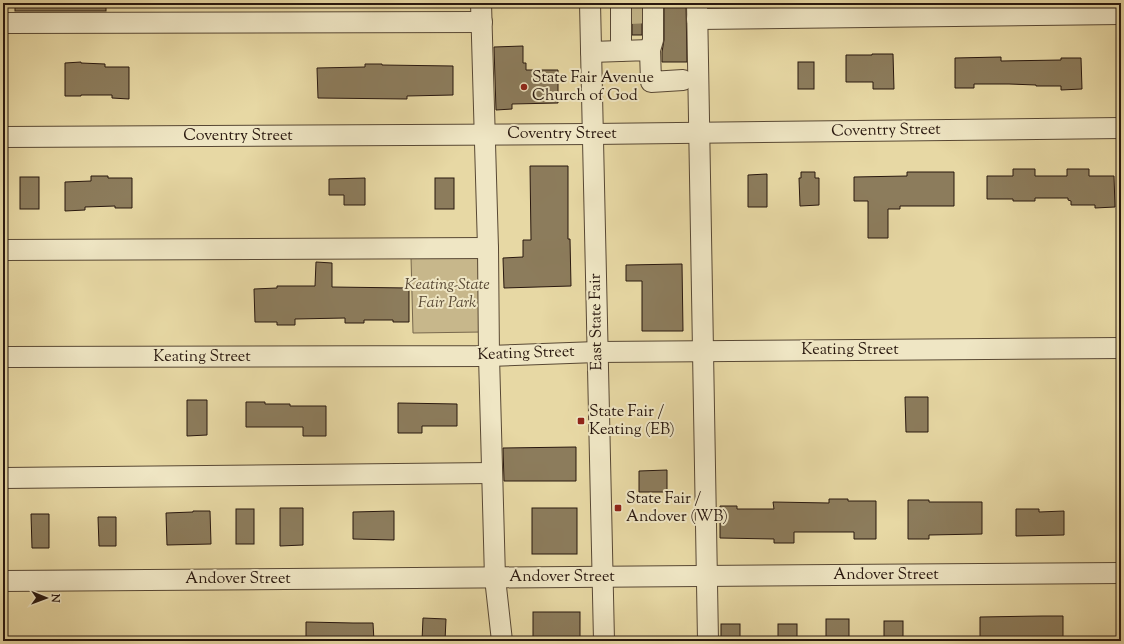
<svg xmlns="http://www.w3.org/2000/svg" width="1124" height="644" font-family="'Sorts Mill Goudy',serif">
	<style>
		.green { fill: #c7b78b; stroke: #78684d }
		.building { fill: #8c7c5c; stroke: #29180f }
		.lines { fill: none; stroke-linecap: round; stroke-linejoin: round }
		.minor-tunnel { stroke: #c1b286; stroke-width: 20; stroke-dasharray: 20 10; stroke-linecap: butt }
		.minor-casing { stroke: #584834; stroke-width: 22 }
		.minor { stroke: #efe6c4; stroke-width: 20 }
		.poi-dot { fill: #8f2418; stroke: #efe6c4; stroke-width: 1.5 }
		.labels { text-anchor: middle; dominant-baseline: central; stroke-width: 4; stroke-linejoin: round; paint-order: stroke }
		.poi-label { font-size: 16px; fill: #29180f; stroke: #efe6c4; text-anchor: start }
		.street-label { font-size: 16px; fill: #29180f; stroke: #efe6c4 }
		.park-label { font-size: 16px; font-style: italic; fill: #584834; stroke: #efe6c4 }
	</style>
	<rect width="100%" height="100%" fill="#e7d8a4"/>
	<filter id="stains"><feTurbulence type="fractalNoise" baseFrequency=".005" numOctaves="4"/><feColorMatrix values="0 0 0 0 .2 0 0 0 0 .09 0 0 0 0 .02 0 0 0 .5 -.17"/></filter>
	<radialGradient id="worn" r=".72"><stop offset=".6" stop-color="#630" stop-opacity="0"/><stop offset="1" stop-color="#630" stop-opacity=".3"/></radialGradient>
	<path class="green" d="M 480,255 L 482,332 L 413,333 L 411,257 Z"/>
	<g class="building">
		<rect x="15" y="3" width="91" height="8"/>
		<rect x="632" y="3" width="10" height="32"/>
		<path d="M 664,3 L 686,3 L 687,62 L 662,62 L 662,52 L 664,40 Z"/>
		<path d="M 523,46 L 523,63 L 526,63 L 526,70 L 558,70 L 558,103 L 512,104 L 512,109 L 496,110 L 494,47 Z"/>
		<path d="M 872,54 L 893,54 L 894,89 L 873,89 L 873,82 L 846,82 L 846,55 L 872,55 Z"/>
		<path d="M 1001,57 L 1001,61 L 1061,60 L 1061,58 L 1081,58 L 1082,89 L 1061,90 L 1061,86 L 1036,86 L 1036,85 L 1009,84 L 974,84 L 974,88 L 955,88 L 955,58 Z"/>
		<path d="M 81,62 L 81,63 L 105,64 L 105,67 L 129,67 L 129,99 L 112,98 L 112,95 L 81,95 L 81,96 L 65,96 L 65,63 Z"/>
		<rect x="798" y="62" width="16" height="27"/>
		<path d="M 365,64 L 382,64 L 382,65 L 453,66 L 453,95 L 407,96 L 407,99 L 318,98 L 317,68 L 365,67 Z"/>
		<path d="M 530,166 L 568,166 L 568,239 L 570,239 L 571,286 L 504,288 L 503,258 L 523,257 L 523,240 L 531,240 Z"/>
		<path d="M 1013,169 L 1035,169 L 1035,176 L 1067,176 L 1067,169 L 1089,169 L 1089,176 L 1114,176 L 1115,207 L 1095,208 L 1095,205 L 1071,205 L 1071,201 L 1068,200 L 1068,198 L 1035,198 L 1035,201 L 1013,201 L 1013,199 L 987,199 L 987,176 L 1013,176 Z"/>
		<path d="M 801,172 L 815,172 L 815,178 L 819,178 L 819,205 L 800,206 L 799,178 L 801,178 Z"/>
		<path d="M 907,172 L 954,172 L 954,206 L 900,206 L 900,209 L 888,209 L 888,238 L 868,238 L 868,201 L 854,201 L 854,177 L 907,176 Z"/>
		<path d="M 767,174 L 767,207 L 748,207 L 748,175 Z"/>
		<path d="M 91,176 L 108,176 L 108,178 L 132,178 L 132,208 L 115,208 L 115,206 L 85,207 L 85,210 L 65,211 L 65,182 L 91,181 Z"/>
		<rect x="20" y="177" width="19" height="32"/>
		<path d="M 365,178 L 365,205 L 344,205 L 344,195 L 329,195 L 329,179 Z"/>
		<rect x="435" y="178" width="19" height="31"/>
		<path d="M 316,262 L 332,263 L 332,287 L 409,288 L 409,322 L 393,322 L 393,320 L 364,320 L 364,323 L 345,323 L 345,318 L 295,319 L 295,325 L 277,325 L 277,322 L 255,322 L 254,289 L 277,288 L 277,286 L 315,286 Z"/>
		<path d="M 682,264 L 683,331 L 642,331 L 642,281 L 626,281 L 626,265 Z"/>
		<path d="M 905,397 L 928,397 L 928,432 L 906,432 Z"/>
		<path d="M 187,400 L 207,400 L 207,435 L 187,436 Z"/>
		<path d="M 246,402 L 265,402 L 265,404 L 290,404 L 290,406 L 326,406 L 326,436 L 303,436 L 303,427 L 246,427 Z"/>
		<path d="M 398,403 L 457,404 L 457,426 L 422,426 L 422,433 L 398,433 Z"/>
		<path d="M 576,447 L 576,481 L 504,481 L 503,448 Z"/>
		<path d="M 667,470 L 667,492 L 639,492 L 639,471 Z"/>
		<path d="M 829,499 L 848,499 L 848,501 L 876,501 L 876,539 L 854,539 L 854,532 L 794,532 L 794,543 L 774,543 L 774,539 L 720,538 L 720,506 L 737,506 L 737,509 L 774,509 L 773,502 L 829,503 Z"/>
		<path d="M 908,500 L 929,500 L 929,502 L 982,502 L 982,534 L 929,535 L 929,539 L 908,539 Z"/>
		<path d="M 280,508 L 303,508 L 303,545 L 280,546 Z"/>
		<rect x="532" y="508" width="45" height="46"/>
		<rect x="236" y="509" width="18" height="35"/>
		<path d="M 1016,509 L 1039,509 L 1039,512 L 1064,511 L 1064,535 L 1016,536 Z"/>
		<path d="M 193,511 L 210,511 L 211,544 L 167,545 L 166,513 L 193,512 Z"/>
		<path d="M 394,511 L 394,540 L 353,539 L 353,512 Z"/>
		<path d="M 31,514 L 49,514 L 49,548 L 32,548 Z"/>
		<path d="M 98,517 L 116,517 L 116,546 L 99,546 Z"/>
		<rect x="533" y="612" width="47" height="29"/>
		<path d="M 1042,616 L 1063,616 L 1063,641 L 980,641 L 980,617 Z"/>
		<path d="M 423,618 L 446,619 L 445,641 L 422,641 Z"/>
		<rect x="826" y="619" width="23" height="22"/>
		<rect x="884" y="621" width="19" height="20"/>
		<path d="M 306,622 L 353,623 L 373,623 L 374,641 L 306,641 Z"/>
		<rect x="721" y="624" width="19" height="17"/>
		<rect x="778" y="624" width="19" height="17"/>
	</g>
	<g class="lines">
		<path class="minor-tunnel" d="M 630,14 L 651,13"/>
		<defs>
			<g id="minor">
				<path d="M 481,3 L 488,248 L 489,356 L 495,578 L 502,641"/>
				<path d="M 590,3 L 604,641"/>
				<path d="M 621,3 L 621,51"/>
				<path d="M 697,3 L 708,641"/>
				<path d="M 697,19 L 1121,14"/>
				<path d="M 3,23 L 482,22"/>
				<path d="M 650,50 L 653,40 L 653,3"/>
				<path d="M 591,52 L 650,50 L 651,82 L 683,80"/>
				<path d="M 3,137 L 592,134 L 1121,128"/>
				<path d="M 3,250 L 488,248"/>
				<path d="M 3,357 L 489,356 L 597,352 L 1121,348"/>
				<path d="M 3,478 L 492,473"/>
				<path d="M 3,581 L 1121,573"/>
			</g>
		</defs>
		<use href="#minor" class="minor-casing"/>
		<use href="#minor" class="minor"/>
	</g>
	<g class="poi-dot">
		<circle cx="524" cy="87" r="4"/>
		<rect x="577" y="417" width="8" height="8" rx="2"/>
		<rect x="614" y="504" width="8" height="8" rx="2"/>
	</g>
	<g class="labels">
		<g class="poi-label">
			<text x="532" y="78">State Fair Avenue<tspan x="532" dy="18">Church of God</tspan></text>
			<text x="589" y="412">State Fair /<tspan x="589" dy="18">Keating (EB)</tspan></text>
			<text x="626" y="499">State Fair /<tspan x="626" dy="18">Andover (WB)</tspan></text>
		</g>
		<g class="street-label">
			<text transform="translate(886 131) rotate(-1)">Coventry Street</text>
			<text x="562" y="134">Coventry Street</text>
			<text x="238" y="136">Coventry Street</text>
			<text transform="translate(597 322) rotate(-91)">East State Fair</text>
			<text x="850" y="350">Keating Street</text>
			<text transform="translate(526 354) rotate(-2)">Keating Street</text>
			<text x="202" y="357">Keating Street</text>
			<text x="886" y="575">Andover Street</text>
			<text x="562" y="577">Andover Street</text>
			<text x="238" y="579">Andover Street</text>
		</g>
		<g class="park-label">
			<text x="447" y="285">Keating-State<tspan x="447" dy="18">Fair Park</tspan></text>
		</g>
	</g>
	<rect width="1124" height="644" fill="none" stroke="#e7d8a4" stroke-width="16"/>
	<rect x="4" y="4" width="1116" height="636" fill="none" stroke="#29180f" stroke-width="2"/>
	<rect x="8" y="8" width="1108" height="628" fill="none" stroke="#29180f"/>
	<g transform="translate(46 598) rotate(91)" stroke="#efe6c4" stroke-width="3" paint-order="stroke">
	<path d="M0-3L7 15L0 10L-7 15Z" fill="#29180f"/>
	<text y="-6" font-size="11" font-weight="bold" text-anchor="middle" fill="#29180f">N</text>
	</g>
	<rect width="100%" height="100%" filter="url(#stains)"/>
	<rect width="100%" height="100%" fill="url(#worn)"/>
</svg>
